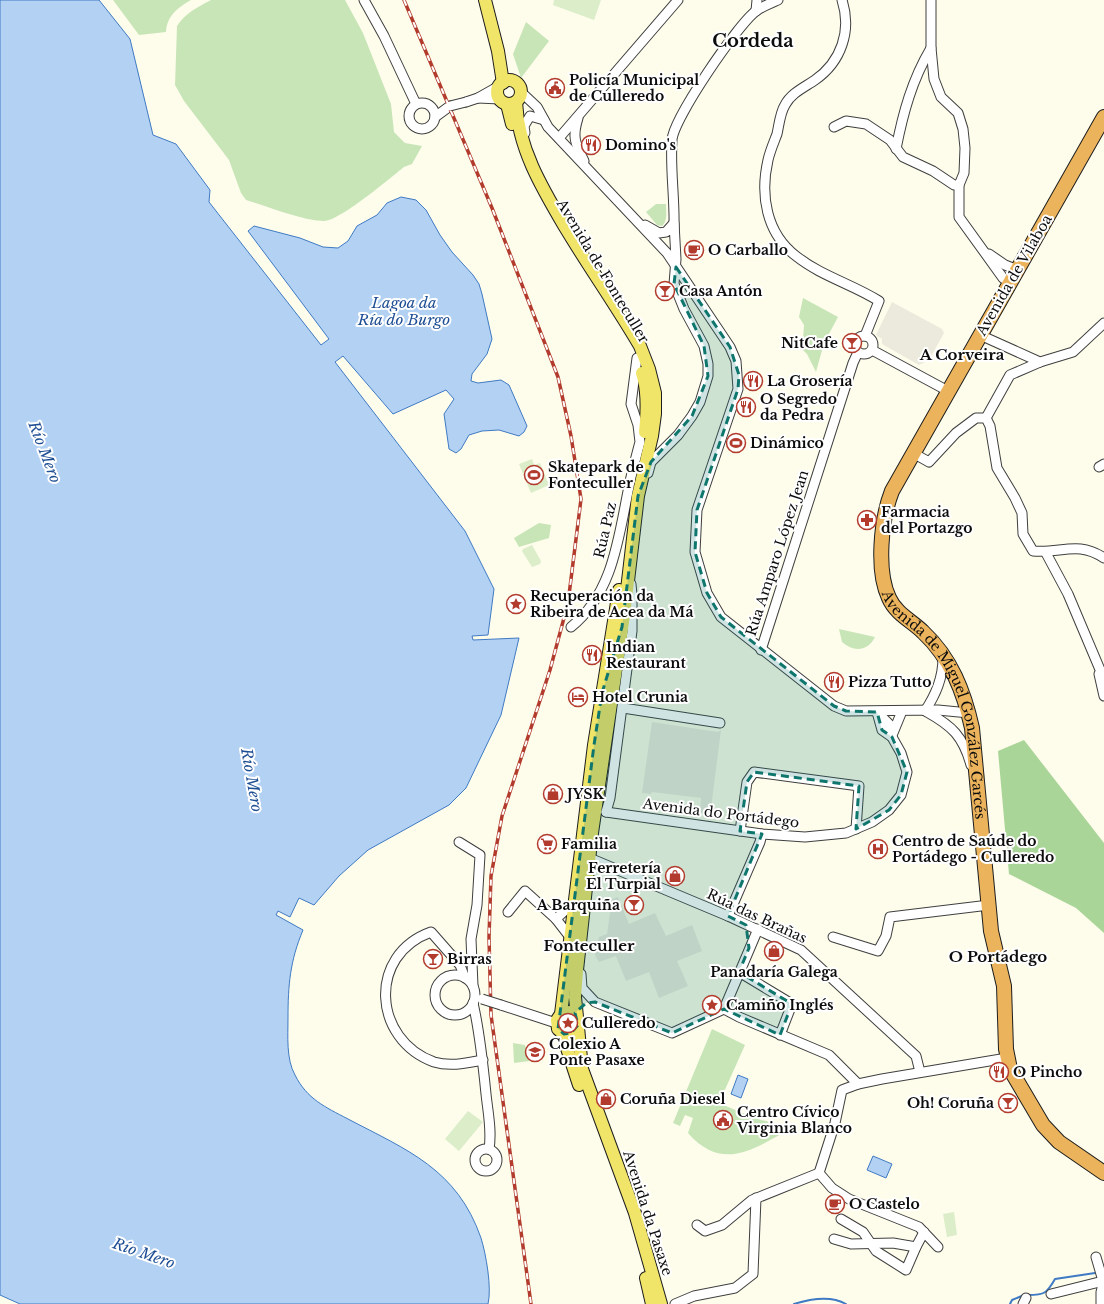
<svg xmlns="http://www.w3.org/2000/svg" width="1104" height="1304" font-family="'Libre Baskerville',serif">
	<style>
		.green { fill: #c8e5b8 }
		.forest { fill: #aad598 }
		.pitch { fill: #dbedc9 }
		.plaza { fill: #eceadc }
		.water { fill: #b3d1f2; stroke: #3f7ac4 }
		.lines { fill: none; stroke-linecap: round; stroke-linejoin: round }
		.stream { stroke: #3f7ac4; stroke-width: 2 }
		.minor-casing { stroke: #3f3f3f; stroke-width: 11 }
		.major-casing { stroke: #1d1d1d; stroke-width: 14 }
		.highway-casing { stroke: #1d1d1d; stroke-width: 16 }
		.minor { stroke: #fff; stroke-width: 9 }
		.major { stroke: #f0e469; stroke-width: 12 }
		.highway { stroke: #ebb35c; stroke-width: 14 }
		.rail-casing { stroke: #b23b2d; stroke-width: 3.5 }
		.rail { stroke: #fff; stroke-width: 2; stroke-dasharray: 6; stroke-linecap: butt }
		.minor-bridge-casing { stroke: #3f3f3f; stroke-width: 11; stroke-linecap: butt }
		.minor-bridge { stroke: #fff; stroke-width: 9 }
		.marked { fill: #0f766e; fill-opacity: 0.2; stroke: #0f766e; stroke-width: 3; stroke-dasharray: 8 5; stroke-linejoin: round }
		.labels { text-anchor: middle; dominant-baseline: central; stroke-width: 4; stroke-linejoin: round; paint-order: stroke }
		.poi-label { font-size: 14px; font-weight: bold; fill: #0c0c0c; stroke: #fff; text-anchor: start }
		.street-label { font-size: 14px; fill: #0c0c0c; stroke: #fff }
		.water-label { font-size: 15px; font-style: italic; fill: #1e4e94; stroke: #fff }
		.neighbourhood-label { font-size: 15px; font-weight: bold; fill: #0c0c0c; stroke: #fff }
		.district-label { font-size: 18px; font-weight: bold; fill: #0c0c0c; stroke: #fff }
	</style>
	<rect width="100%" height="100%" fill="#fefdeb"/>
	<g class="green">
		<path d="M 113,0 L 191,0 C 177,8 167,16 166,32 L 139,35 Z"/>
		<path d="M 211,0 L 345,0 L 363,33 L 391,104 L 394,132 L 405,143 L 422,146 L 412,164 L 404,167 C 390,178 339,222 323,221 C 300,220 269,207 246,200 L 241,193 L 229,160 L 184,101 L 175,85 L 177,26 C 185,13 198,7 211,0 Z"/>
		<path d="M 526,22 L 549,41 L 521,78 L 513,54 Z"/>
		<path d="M 656,204 L 666,204 C 666,211 668,221 662,226 L 657,225 L 646,212 Z"/>
		<path d="M 803,298 L 838,317 L 824,343 L 816,372 L 807,354 L 798,345 L 803,340 L 804,325 L 799,317 Z"/>
		<path d="M 539,523 L 551,525 L 549,538 L 519,547 L 514,538 Z"/>
		<path d="M 839,629 L 875,637 C 868,651 854,653 842,642 Z"/>
		<path d="M 712,1029 L 745,1045 L 719,1103 L 754,1118 L 792,1128 C 755,1148 723,1173 688,1133 L 693,1118 L 685,1115 L 680,1126 L 673,1123 Z"/>
		<path d="M 513,1043 L 525,1045 L 527,1053 L 530,1054 L 530,1061 L 514,1063 Z"/>
	</g>
	<path class="forest" d="M 1024,740 L 1104,843 L 1104,933 L 1076,908 L 1009,874 L 998,751 Z"/>
	<g class="pitch">
		<path d="M 554,0 L 601,0 L 594,20 L 553,5 Z"/>
		<path d="M 532,459 L 534,465 L 540,463 L 549,485 L 531,493 L 519,464 Z"/>
		<path d="M 532,545 L 541,561 L 540,564 L 532,567 L 522,551 L 523,549 Z"/>
		<path d="M 468,1111 L 483,1122 L 459,1151 L 445,1139 Z"/>
		<path d="M 954,1212 L 957,1235 L 947,1237 L 943,1214 Z"/>
	</g>
	<g class="plaza">
		<path d="M 892,302 L 942,329 L 944,333 L 929,360 L 919,365 L 882,344 L 882,339 L 876,335 Z"/>
		<path d="M 652,722 L 718,732 L 721,730 L 710,816 L 700,813 L 701,798 L 652,792 L 651,794 L 642,793 Z"/>
		<path d="M 618,897 L 629,924 L 655,913 L 666,936 L 692,925 L 702,951 L 677,961 L 688,986 L 659,998 L 649,972 L 626,981 L 616,956 L 599,962 L 595,955 L 599,937 L 607,934 L 612,899 Z"/>
	</g>
	<g class="water">
		<path d="M 0,0 L 99,0 L 130,39 L 153,135 L 176,144 L 210,190 L 209,202 L 321,345 L 329,339 L 248,231 L 254,226 L 300,238 L 323,247 L 338,248 L 348,241 L 357,226 L 377,215 L 387,203 L 401,197 L 416,200 L 426,210 L 440,235 L 452,252 L 473,275 L 479,284 L 482,294 L 492,339 L 487,354 L 472,374 L 471,381 L 478,383 L 501,380 L 509,385 L 527,426 L 524,432 L 519,436 L 499,430 L 482,431 L 469,435 L 461,449 L 456,453 L 449,449 L 444,414 L 454,399 L 446,390 L 393,414 L 343,356 L 335,362 L 465,531 L 494,589 L 488,635 L 472,636 L 473,640 L 519,638 L 501,715 L 466,788 L 449,805 L 368,850 L 339,876 L 314,905 L 299,898 L 290,917 L 278,911 L 276,915 L 303,930 C 290,961 288,985 288,1018 C 288,1036 286,1059 295,1075 C 307,1099 325,1107 348,1119 C 407,1150 457,1169 481,1238 C 486,1254 492,1288 488,1304 L 20,1304 L 0,1295 Z"/>
		<path d="M 738,1075 L 748,1079 L 741,1098 L 731,1094 Z"/>
		<path d="M 873,1156 L 892,1164 L 886,1178 L 867,1170 Z"/>
	</g>
	<g class="lines">
		<g class="stream">
			<path d="M 1028,1295 C 1045,1295 1047,1293 1055,1279 L 1095,1273"/>
			<path d="M 794,1304 C 810,1299 830,1295 846,1304"/>
			<path d="M 1010,1304 L 1012,1300 L 1024,1295"/>
		</g>
		<defs>
			<g id="minor">
				<path d="M 364,0 L 384,36 L 416,104"/>
				<path d="M 842,0 C 852,31 841,62 815,80 C 805,87 791,93 785,105 C 780,113 779,125 777,134 C 774,142 770,151 768,160 C 760,195 766,233 796,256 C 821,276 852,284 879,301 L 865,336"/>
				<path d="M 931,0 L 931,48 L 934,79 L 941,97 L 958,113 L 963,129 L 965,148 L 964,173 L 959,185 L 959,217 L 1003,278 L 1010,283"/>
				<path d="M 756,11 L 757,0"/>
				<path d="M 521,92 L 537,107 L 548,127 L 667,253 L 730,347 L 736,361 L 738,389 L 697,510 L 695,552 L 707,593 L 721,617 L 834,706 L 846,711 L 938,710 L 969,713"/>
				<path d="M 478,98 L 500,99"/>
				<path d="M 466,102 L 478,98 L 501,85"/>
				<circle cx="422" cy="116" r="13"/>
				<path d="M 435,117 L 450,106"/>
				<path d="M 578,118 C 572,137 575,143 584,161"/>
				<path d="M 834,127 L 846,121 L 866,124 L 890,140 L 903,157 L 933,171 L 954,185 L 959,185"/>
				<path d="M 525,133 L 524,126 L 530,116 L 544,120"/>
				<path d="M 559,138 L 678,0"/>
				<path d="M 896,149 C 903,113 912,80 931,48"/>
				<path d="M 645,225 L 659,233 L 666,232 L 674,223 L 676,259 L 674,284 L 684,309 L 704,346 L 708,364 L 708,376 L 700,402 L 692,416 L 678,435 L 651,462 L 648,473"/>
				<path d="M 674,229 C 675,199 670,170 672,140 C 673,119 738,24 756,11 C 763,6 771,3 778,0"/>
				<path d="M 989,254 L 1005,265 L 1018,270"/>
				<path d="M 980,335 L 1040,362"/>
				<circle cx="864" cy="345" r="9"/>
				<path d="M 872,350 L 948,391"/>
				<path d="M 986,418 L 1010,375 L 1040,362 L 1073,352 L 1104,323"/>
				<path d="M 913,453 L 929,462 L 956,433 L 976,418 L 986,418 L 990,426 L 997,468 L 1015,498 L 1022,513 L 1023,534 L 1033,551 C 1060,554 1078,540 1104,558"/>
				<path d="M 1099,467 L 1104,464"/>
				<path d="M 1046,553 L 1068,594 L 1104,679"/>
				<path d="M 571,627 C 616,591 619,530 631,477 C 634,465 637,453 640,442 L 638,425 L 631,404 L 637,358"/>
				<path d="M 761,650 L 853,363 L 858,352"/>
				<path d="M 1099,674 L 1104,696"/>
				<path d="M 623,708 L 720,723"/>
				<path d="M 925,711 C 936,694 943,678 943,657"/>
				<path d="M 877,712 L 890,725 L 892,737"/>
				<path d="M 927,712 C 952,726 963,736 971,765"/>
				<path d="M 893,733 L 902,711"/>
				<path d="M 606,812 L 762,834 L 805,837 L 846,833 L 872,822 L 889,810 L 901,795 L 907,772 L 901,753 L 892,737 L 882,730 L 877,712"/>
				<path d="M 606,812 L 610,798 L 632,631 L 632,595 L 631,584"/>
				<path d="M 740,831 L 747,782 L 754,772 L 859,786 L 856,829"/>
				<path d="M 459,842 L 480,855 L 477,905 L 471,939 L 473,986"/>
				<path d="M 587,857 L 728,916 L 801,950 L 916,1056 L 920,1072"/>
				<path d="M 508,912 L 525,891 L 556,919"/>
				<path d="M 728,916 L 760,842 L 762,834"/>
				<path d="M 570,937 L 556,919 L 574,902"/>
				<path d="M 833,937 L 878,951 L 886,936 L 890,917 L 989,905"/>
				<path d="M 739,972 L 792,1004 L 780,1035"/>
				<path d="M 581,974 L 582,988 L 595,1002 L 672,1033 L 724,1009 L 758,929"/>
				<circle cx="455" cy="995" r="20"/>
				<path d="M 465,978 L 460,965 L 431,932 C 367,955 373,1040 434,1062 C 450,1067 467,1063 483,1060"/>
				<path d="M 473,1003 C 480,1033 483,1064 486,1094 C 488,1113 492,1131 489,1149"/>
				<path d="M 501,1005 L 556,1023"/>
				<path d="M 724,1009 L 739,1017 L 829,1055 L 858,1084"/>
				<circle cx="486" cy="1160" r="11"/>
				<path d="M 841,1219 L 863,1232 L 876,1251 L 906,1270 L 916,1247"/>
				<path d="M 697,1225 L 705,1231 L 722,1225 L 752,1200 L 819,1173"/>
				<path d="M 834,1239 L 851,1244 L 893,1243 L 916,1247 L 924,1232"/>
				<path d="M 938,1247 L 919,1227 L 849,1199 L 832,1188 L 819,1173 L 835,1123 L 842,1090 L 858,1084 L 882,1079 L 1007,1058"/>
				<path d="M 1051,1294 L 1103,1281 L 1096,1257"/>
				<path d="M 675,1304 L 694,1296 L 735,1288 L 753,1274 L 756,1198"/>
				<path d="M 1023,1304 L 1026,1298"/>
				<path d="M 1101,1304 L 1101,1292 L 1104,1280"/>
			</g>
			<g id="major">
				<path d="M 485,0 L 498,51 L 503,83"/>
				<circle cx="509" cy="92" r="12"/>
				<path d="M 516,102 C 518,148 542,188 565,227 C 589,267 616,305 640,346 L 649,369 L 655,393 L 655,414 L 652,436 L 638,496 L 624,615 L 592,833 L 577,970 L 575,997 L 578,1027 L 574,1032 L 564,1034 L 558,1029 L 557,1020 L 561,1014 L 569,1012 L 576,1016"/>
				<path d="M 507,104 L 512,124"/>
				<path d="M 642,373 C 648,390 647,414 645,432"/>
				<path d="M 561,1014 L 594,745 L 619,590"/>
				<path d="M 578,1027 L 582,1069 L 635,1213 L 661,1304"/>
				<path d="M 562,1033 L 579,1085"/>
				<path d="M 646,1278 L 652,1304"/>
			</g>
			<g id="highway">
				<path id="s1" d="M 1104,117 L 892,491 C 881,519 876,571 889,598 C 896,614 912,621 923,632 C 951,658 964,692 972,728 L 991,931 L 1004,986 L 1006,1049 L 1010,1069 L 1043,1125 L 1059,1142 L 1104,1173"/>
			</g>
		</defs>
		<use href="#minor" class="minor-casing"/>
		<use href="#major" class="major-casing"/>
		<use href="#highway" class="highway-casing"/>
		<use href="#minor" class="minor"/>
		<use href="#major" class="major"/>
		<use href="#highway" class="highway"/>
		<defs>
			<path id="rail" d="M 404,0 L 492,208 L 558,377 L 571,436 L 581,499 L 568,603 L 550,670 L 502,816 L 491,876 L 489,937 L 491,1015 L 531,1304"/>
		</defs>
		<use href="#rail" class="rail-casing"/>
		<use href="#rail" class="rail"/>
		<defs>
			<g id="minor-bridge">
				<path d="M 450,106 L 466,102"/>
				<path d="M 482,999 L 501,1005"/>
			</g>
		</defs>
		<use href="#minor-bridge" class="minor-bridge-casing"/>
		<use href="#minor-bridge" class="minor-bridge"/>
	</g>
	<path class="marked" d="M 676,267 L 730,347 L 739,375 L 738,389 L 697,510 L 695,552 L 707,593 L 721,617 L 834,706 L 846,711 L 877,712 L 882,730 L 892,737 L 907,772 L 901,795 L 889,810 L 856,829 L 859,786 L 754,772 L 747,782 L 740,831 L 762,834 L 728,916 L 746,925 L 749,948 L 739,972 L 792,1004 L 780,1035 L 724,1009 L 672,1033 L 595,1002 L 586,1003 L 575,1013 L 578,1025 L 571,1033 L 564,1034 L 558,1029 L 594,745 L 602,693 L 622,627 L 638,496 L 651,462 L 692,416 L 708,376 L 704,346 L 674,284 Z"/>
	<defs>
		<symbol id="civic-ring" viewBox="-11 -11 22 22"><circle r="9.5" fill="#fff" stroke="#b23b2d" stroke-width="1.5"/><path d="M-.6-6.5H3V-4.5H.6V-3L4-1V1h2V6H-6V1h2V-1L-.6-3ZM-1.2 2.5V6h2.4V2.5Z" fill="#b23b2d"/></symbol>
		<symbol id="restaurant-ring" viewBox="-11 -11 22 22"><circle r="9.5" fill="#fff" stroke="#b23b2d" stroke-width="1.5"/><path d="M-5-6h1v4h1v-4h1v4h1v-4h1v5L-1.5 .5V6h-2V.5L-5-1ZM5-6V6H3V1.5H1.5Q1.5-4 5-6Z" fill="#b23b2d"/></symbol>
		<symbol id="cafe-ring" viewBox="-11 -11 22 22"><circle r="9.5" fill="#fff" stroke="#b23b2d" stroke-width="1.5"/><path d="M-5.5-4.5H6V0H3Q3 3.5 0 3.5H-2.5Q-5.5 3.5-5.5 0ZM3-3.2v2h1.7v-2ZM-6 4.5H4V6H-6Z" fill="#b23b2d"/></symbol>
		<symbol id="bar-ring" viewBox="-11 -11 22 22"><circle r="9.5" fill="#fff" stroke="#b23b2d" stroke-width="1.5"/><path d="M-6-5H6L.8 .8V4.5H3.5V6h-7V4.5H-.8V.8Z" fill="#b23b2d"/></symbol>
		<symbol id="stadium-ring" viewBox="-11 -11 22 22"><circle r="9.5" fill="#fff" stroke="#b23b2d" stroke-width="1.5"/><path d="M0-5a6.5 5 0 1 0 0 10a6.5 5 0 1 0 0-10ZM-3.5-1.8h7v3.6h-7Z" fill="#b23b2d"/></symbol>
		<symbol id="pharmacy-ring" viewBox="-11 -11 22 22"><circle r="9.5" fill="#fff" stroke="#b23b2d" stroke-width="1.5"/><path d="M-2-6h4v4h4v4h-4v4h-4v-4h-4v-4h4Z" fill="#b23b2d"/></symbol>
		<symbol id="sight-ring" viewBox="-11 -11 22 22"><circle r="9.5" fill="#fff" stroke="#b23b2d" stroke-width="1.5"/><path d="M0-6L1.8-2.2L6-1.7L2.9 1.2L3.7 5.4L0 3.3L-3.7 5.4L-2.9 1.2L-6-1.7L-1.8-2.2Z" fill="#b23b2d"/></symbol>
		<symbol id="hotel-ring" viewBox="-11 -11 22 22"><circle r="9.5" fill="#fff" stroke="#b23b2d" stroke-width="1.5"/><path d="M-6-4.5h1.5V1H6V5H4.5V3h-9V5H-6ZM-4 0a1.8 1.8 0 1 1 3.6 0ZM.5 0V-2.5h3Q6-2.5 6 0Z" fill="#b23b2d"/></symbol>
		<symbol id="shop-ring" viewBox="-11 -11 22 22"><circle r="9.5" fill="#fff" stroke="#b23b2d" stroke-width="1.5"/><path d="M-5-2.5h2.3a2.7 3.5 0 0 1 5.4 0H5L5.5 6h-11ZM-1.5-2.5h3a1.5 2.3 0 0 0-3 0Z" fill="#b23b2d"/></symbol>
		<symbol id="supermarket-ring" viewBox="-11 -11 22 22"><circle r="9.5" fill="#fff" stroke="#b23b2d" stroke-width="1.5"/><path d="M-6-5.5h2.5l.6 2H6L4.5 2H-2.5L-4.4-4H-6ZM-1.5 3.2a1.3 1.3 0 1 0 .1 0ZM3 3.2a1.3 1.3 0 1 0 .1 0Z" fill="#b23b2d"/></symbol>
		<symbol id="hospital-ring" viewBox="-11 -11 22 22"><circle r="9.5" fill="#fff" stroke="#b23b2d" stroke-width="1.5"/><path d="M-5-5h3v3.5h4V-5h3V5h-3V1.5h-4V5h-3Z" fill="#b23b2d"/></symbol>
		<symbol id="school-ring" viewBox="-11 -11 22 22"><circle r="9.5" fill="#fff" stroke="#b23b2d" stroke-width="1.5"/><path d="M0-5L7-2L0 1L-7-2ZM-4 1L0 2.5L4 1V4Q0 6-4 4Z" fill="#b23b2d"/></symbol>
	</defs>
	<g fill-rule="evenodd">
		<use href="#civic-ring" x="544" y="77" width="22" height="22"/>
		<use href="#restaurant-ring" x="580" y="134" width="22" height="22"/>
		<use href="#cafe-ring" x="683" y="239" width="22" height="22"/>
		<use href="#bar-ring" x="654" y="280" width="22" height="22"/>
		<use href="#bar-ring" x="841" y="332" width="22" height="22"/>
		<use href="#restaurant-ring" x="742" y="370" width="22" height="22"/>
		<use href="#restaurant-ring" x="735" y="396" width="22" height="22"/>
		<use href="#stadium-ring" x="725" y="432" width="22" height="22"/>
		<use href="#stadium-ring" x="523" y="464" width="22" height="22"/>
		<use href="#pharmacy-ring" x="856" y="509" width="22" height="22"/>
		<use href="#sight-ring" x="505" y="593" width="22" height="22"/>
		<use href="#restaurant-ring" x="581" y="644" width="22" height="22"/>
		<use href="#restaurant-ring" x="823" y="671" width="22" height="22"/>
		<use href="#hotel-ring" x="567" y="686" width="22" height="22"/>
		<use href="#shop-ring" x="542" y="783" width="22" height="22"/>
		<use href="#supermarket-ring" x="536" y="833" width="22" height="22"/>
		<use href="#hospital-ring" x="867" y="838" width="22" height="22"/>
		<use href="#shop-ring" x="664" y="865" width="22" height="22"/>
		<use href="#bar-ring" x="623" y="894" width="22" height="22"/>
		<use href="#shop-ring" x="763" y="940" width="22" height="22"/>
		<use href="#bar-ring" x="422" y="948" width="22" height="22"/>
		<use href="#sight-ring" x="701" y="994" width="22" height="22"/>
		<use href="#sight-ring" x="557" y="1012" width="22" height="22"/>
		<use href="#school-ring" x="524" y="1041" width="22" height="22"/>
		<use href="#restaurant-ring" x="988" y="1061" width="22" height="22"/>
		<use href="#shop-ring" x="595" y="1088" width="22" height="22"/>
		<use href="#bar-ring" x="997" y="1092" width="22" height="22"/>
		<use href="#civic-ring" x="712" y="1109" width="22" height="22"/>
		<use href="#cafe-ring" x="824" y="1193" width="22" height="22"/>
	</g>
	<g class="labels">
		<g class="poi-label">
			<text x="569" y="80">Policía Municipal<tspan x="569" dy="16">de Culleredo</tspan></text>
			<text x="605" y="145">Domino's</text>
			<text x="708" y="250">O Carballo</text>
			<text x="679" y="291">Casa Antón</text>
			<text x="838" y="343" text-anchor="end">NitCafe</text>
			<text x="767" y="381">La Grosería</text>
			<text x="760" y="399">O Segredo<tspan x="760" dy="16">da Pedra</tspan></text>
			<text x="750" y="443">Dinámico</text>
			<text x="548" y="467">Skatepark de<tspan x="548" dy="16">Fonteculler</tspan></text>
			<text x="881" y="512">Farmacia<tspan x="881" dy="16">del Portazgo</tspan></text>
			<text x="530" y="596">Recuperación da<tspan x="530" dy="16">Ribeira de Acea da Má</tspan></text>
			<text x="606" y="647">Indian<tspan x="606" dy="16">Restaurant</tspan></text>
			<text x="848" y="682">Pizza Tutto</text>
			<text x="592" y="697">Hotel Crunia</text>
			<text x="567" y="794">JYSK</text>
			<text x="892" y="841">Centro de Saúde do<tspan x="892" dy="16">Portádego - Culleredo</tspan></text>
			<text x="561" y="844">Familia</text>
			<text x="661" y="868" text-anchor="end">Ferretería<tspan x="661" dy="16">El Turpial</tspan></text>
			<text x="620" y="905" text-anchor="end">A Barquiña</text>
			<text x="447" y="959">Birras</text>
			<text x="774" y="972" text-anchor="middle">Panadaría Galega</text>
			<text x="726" y="1005">Camiño Inglés</text>
			<text x="582" y="1023">Culleredo</text>
			<text x="549" y="1044">Colexio A<tspan x="549" dy="16">Ponte Pasaxe</tspan></text>
			<text x="1013" y="1072">O Pincho</text>
			<text x="620" y="1099">Coruña Diesel</text>
			<text x="994" y="1103" text-anchor="end">Oh! Coruña</text>
			<text x="737" y="1112">Centro Cívico<tspan x="737" dy="16">Virginia Blanco</tspan></text>
			<text x="849" y="1204">O Castelo</text>
		</g>
		<g class="street-label">
			<text transform="translate(603 271) rotate(59)">Avenida de Fonteculler</text>
			<text transform="translate(1014 275) rotate(-60)">Avenida de Vilaboa</text>
			<text transform="translate(605 530) rotate(-77)">Rúa Paz</text>
			<text transform="translate(777 553) rotate(-72)">Rúa Amparo López Jean</text>
			<text stroke="none"><textPath href="#s1" startOffset="660">Avenida de Miguel González Garcés</textPath></text>
			<text transform="translate(721 813) rotate(7)">Avenida do Portádego</text>
			<text transform="translate(757 916) rotate(25)">Rúa das Brañas</text>
			<text transform="translate(648 1213) rotate(72)">Avenida da Pasaxe</text>
		</g>
		<g class="water-label">
			<text x="404" y="302">Lagoa da<tspan x="404" dy="17">Ría do Burgo</tspan></text>
			<text transform="translate(45 452) rotate(69)">Río Mero</text>
			<text transform="translate(252 780) rotate(80)">Río Mero</text>
			<text transform="translate(144 1253) rotate(19)">Río Mero</text>
		</g>
		<g class="neighbourhood-label">
			<text x="962" y="354">A Corveira</text>
			<text x="589" y="945">Fonteculler</text>
			<text x="998" y="956">O Portádego</text>
		</g>
		<g class="district-label">
			<text x="753" y="41">Cordeda</text>
		</g>
	</g>
</svg>
